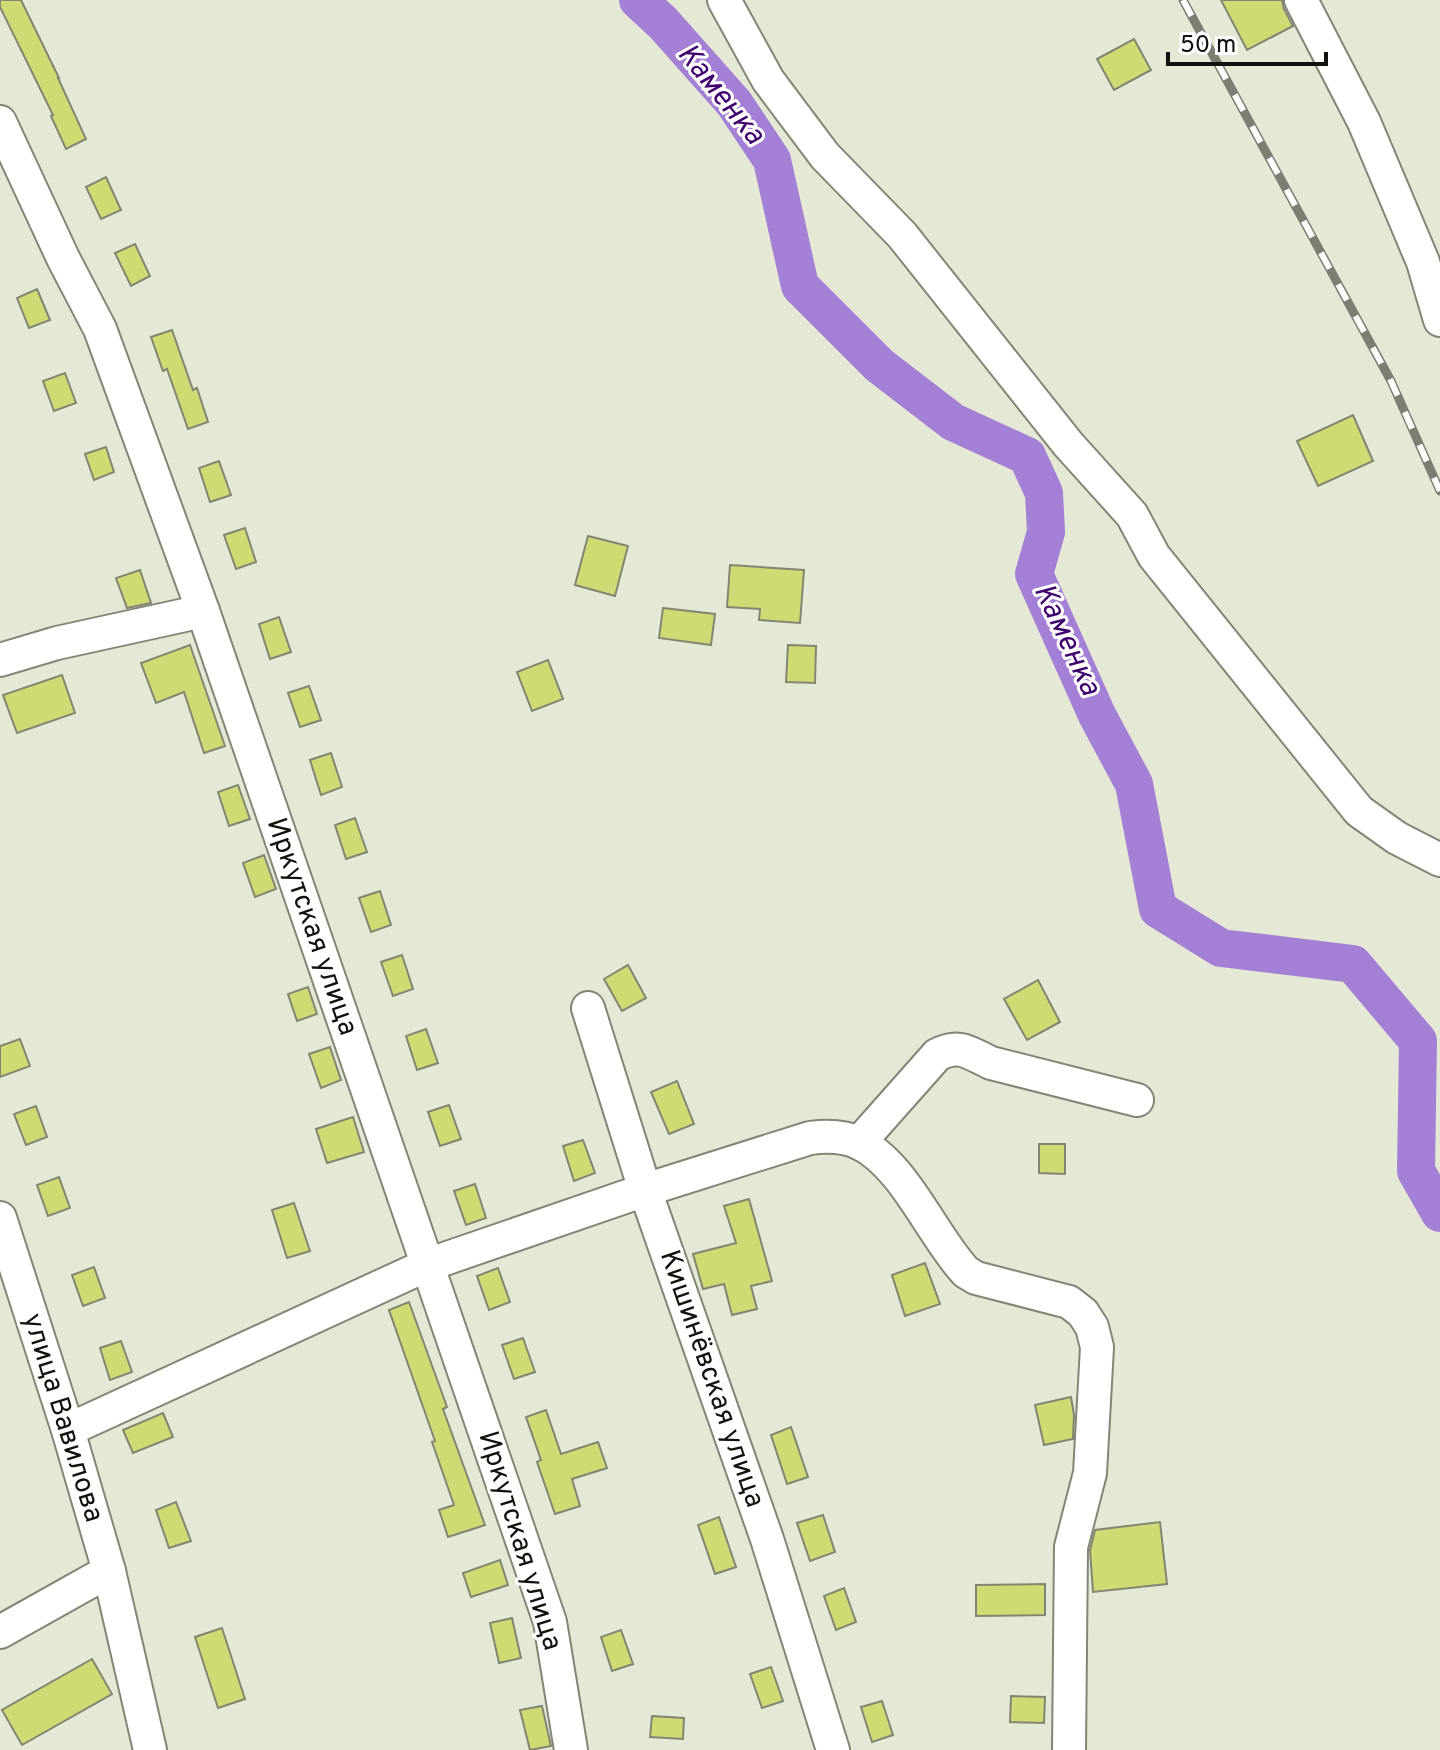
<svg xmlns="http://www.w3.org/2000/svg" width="1440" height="1750" font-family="Overpass,sans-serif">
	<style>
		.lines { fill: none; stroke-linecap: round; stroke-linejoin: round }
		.river { stroke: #a37fd5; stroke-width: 38 }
		.building { fill: #d0da72; stroke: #838573; stroke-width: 2 }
		.minor-casing { stroke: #848675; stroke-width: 36 }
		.minor { stroke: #fff; stroke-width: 32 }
		.rail-casing { stroke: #7c7e71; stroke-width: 9 }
		.rail { stroke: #fff; stroke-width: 6; stroke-dasharray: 18; stroke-linecap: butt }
		.labels { text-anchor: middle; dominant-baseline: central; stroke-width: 6; stroke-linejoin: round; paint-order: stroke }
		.street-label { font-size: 28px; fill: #11120c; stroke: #fff }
		.water-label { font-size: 30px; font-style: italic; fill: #3f006d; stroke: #fff }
	</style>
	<rect width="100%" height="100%" fill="#e5e8d4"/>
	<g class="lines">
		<path class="river" d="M 638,0 L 663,23 L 734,103 L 772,160 L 800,286 L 879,365 L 953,422 L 1027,456 L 1044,493 L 1046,532 L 1034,574 L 1097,715 L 1134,784 L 1158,909 L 1221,948 L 1353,964 L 1418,1041 L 1416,1171 L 1440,1213"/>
	</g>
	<g class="building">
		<path d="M 0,0 L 21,0 L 59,78 L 58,78 L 86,139 L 66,149 L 51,116 L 53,115 L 0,7 Z"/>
		<path d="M 1221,0 L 1282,0 L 1284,9 L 1293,26 L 1247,50 Z"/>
		<path d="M 1134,39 L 1151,70 L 1114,90 L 1097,59 Z"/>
		<path d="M 106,177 L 121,210 L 101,219 L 86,187 Z"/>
		<path d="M 135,244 L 150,276 L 131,286 L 115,253 Z"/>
		<path d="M 37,289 L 50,320 L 29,328 L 17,298 Z"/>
		<path d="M 172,330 L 193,390 L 197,388 L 208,422 L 188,429 L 167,369 L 163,371 L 151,337 Z"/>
		<path d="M 65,373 L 76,403 L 54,411 L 43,381 Z"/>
		<path d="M 1353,415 L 1373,461 L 1318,486 L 1297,441 Z"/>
		<path d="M 106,447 L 114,472 L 94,480 L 85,454 Z"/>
		<path d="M 219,461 L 231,495 L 210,502 L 199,468 Z"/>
		<path d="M 245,528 L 256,562 L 236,569 L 224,535 Z"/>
		<path d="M 588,536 L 628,546 L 615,596 L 575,585 Z"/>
		<path d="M 730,565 L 804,570 L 800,623 L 759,620 L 760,609 L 727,607 Z"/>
		<path d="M 140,570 L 151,603 L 127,608 L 116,578 Z"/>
		<path d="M 663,608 L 715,614 L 711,645 L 659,638 Z"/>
		<path d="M 279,617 L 291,652 L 270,659 L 259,624 Z"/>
		<path d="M 190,645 L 225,746 L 204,753 L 184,692 L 156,703 L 141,663 Z"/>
		<path d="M 788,645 L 816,646 L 815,683 L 786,682 Z"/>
		<path d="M 548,660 L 563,699 L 532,711 L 517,672 Z"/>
		<path d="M 62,675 L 75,713 L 17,733 L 3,695 Z"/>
		<path d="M 309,686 L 321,720 L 300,727 L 288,693 Z"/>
		<path d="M 331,753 L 342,787 L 321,795 L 310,760 Z"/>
		<path d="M 238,785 L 250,819 L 229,826 L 218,792 Z"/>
		<path d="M 355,818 L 367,852 L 346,859 L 335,825 Z"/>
		<path d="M 264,855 L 276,889 L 255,897 L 243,863 Z"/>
		<path d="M 380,891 L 391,925 L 371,932 L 359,898 Z"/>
		<path d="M 402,955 L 413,989 L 393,996 L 381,962 Z"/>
		<path d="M 628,965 L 646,998 L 622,1011 L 604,979 Z"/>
		<path d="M 1038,980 L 1060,1022 L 1027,1040 L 1004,999 Z"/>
		<path d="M 308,987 L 317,1014 L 297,1021 L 288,994 Z"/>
		<path d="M 426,1029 L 438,1063 L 417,1070 L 406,1036 Z"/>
		<path d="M 20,1039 L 30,1066 L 0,1077 L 0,1046 Z"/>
		<path d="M 330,1047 L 341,1080 L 321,1088 L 309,1054 Z"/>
		<path d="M 677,1081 L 694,1124 L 669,1134 L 651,1092 Z"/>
		<path d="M 449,1105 L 461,1139 L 440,1146 L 428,1112 Z"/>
		<path d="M 36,1106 L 47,1137 L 26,1145 L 14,1114 Z"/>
		<path d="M 353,1117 L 364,1152 L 327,1163 L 316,1129 Z"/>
		<path d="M 583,1140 L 595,1173 L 574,1181 L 563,1146 Z"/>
		<path d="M 1039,1144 L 1065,1144 L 1065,1174 L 1039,1173 Z"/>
		<path d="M 59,1177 L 70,1208 L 48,1216 L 37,1185 Z"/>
		<path d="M 475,1184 L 486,1218 L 466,1225 L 454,1191 Z"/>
		<path d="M 749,1199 L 772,1281 L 751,1286 L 757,1309 L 732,1315 L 724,1284 L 703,1289 L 693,1254 L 736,1243 L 724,1206 Z"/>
		<path d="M 294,1203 L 310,1251 L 287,1258 L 272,1210 Z"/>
		<path d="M 925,1263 L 940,1304 L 905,1316 L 892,1275 Z"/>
		<path d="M 94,1267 L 105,1298 L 83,1306 L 72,1275 Z"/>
		<path d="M 498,1268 L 510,1302 L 489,1310 L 477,1276 Z"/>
		<path d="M 409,1302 L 447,1407 L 443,1409 L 485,1525 L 448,1537 L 439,1510 L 454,1505 L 432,1442 L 435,1441 L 389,1310 Z"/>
		<path d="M 523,1338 L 535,1372 L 514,1379 L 502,1345 Z"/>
		<path d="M 121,1341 L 132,1372 L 110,1380 L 100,1348 Z"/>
		<path d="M 1071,1397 L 1074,1415 L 1073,1439 L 1044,1445 L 1035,1405 Z"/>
		<path d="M 546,1410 L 561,1454 L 598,1442 L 607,1468 L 572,1479 L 580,1506 L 555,1514 L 537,1462 L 541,1460 L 526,1417 Z"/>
		<path d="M 163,1413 L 173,1437 L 133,1453 L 123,1430 Z"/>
		<path d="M 791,1427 L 808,1477 L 787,1484 L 771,1435 Z"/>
		<path d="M 176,1502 L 191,1541 L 169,1548 L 156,1510 Z"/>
		<path d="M 823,1515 L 835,1552 L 810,1561 L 797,1523 Z"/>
		<path d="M 719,1517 L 736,1567 L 715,1574 L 698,1525 Z"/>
		<path d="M 1160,1522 L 1167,1584 L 1093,1592 L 1090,1550 L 1095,1530 Z"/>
		<path d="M 500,1560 L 508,1585 L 471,1597 L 463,1573 Z"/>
		<path d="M 1045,1584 L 1045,1615 L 976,1616 L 976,1585 Z"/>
		<path d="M 844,1588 L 856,1622 L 836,1630 L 824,1596 Z"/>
		<path d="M 512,1618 L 521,1658 L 499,1663 L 490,1623 Z"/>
		<path d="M 222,1628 L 245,1699 L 218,1708 L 195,1637 Z"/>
		<path d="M 621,1630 L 633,1664 L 612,1671 L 601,1637 Z"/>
		<path d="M 92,1659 L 112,1694 L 22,1745 L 2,1710 Z"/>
		<path d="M 771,1667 L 783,1701 L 762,1708 L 750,1674 Z"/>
		<path d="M 1011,1696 L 1045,1697 L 1044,1723 L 1010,1722 Z"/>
		<path d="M 882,1701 L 893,1735 L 872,1742 L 861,1707 Z"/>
		<path d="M 542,1706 L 551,1746 L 530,1750 L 520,1710 Z"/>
		<path d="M 652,1716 L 684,1718 L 683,1739 L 650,1737 Z"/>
	</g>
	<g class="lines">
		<defs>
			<g id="minor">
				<path d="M 724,0 L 768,80 L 825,156 L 902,235 L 1068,444 L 1132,515 L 1154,556 L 1359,811 L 1397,838 L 1440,860"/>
				<path d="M 1301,0 L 1364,122 L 1423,262 L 1440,320"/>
				<path d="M 0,122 L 63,258 L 100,329 L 203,611 L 550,1622 L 571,1750"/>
				<path d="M 0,660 L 57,643 L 203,611"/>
				<path d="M 588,1008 L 645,1190 L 767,1539 L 833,1750"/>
				<path d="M 859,1143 L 937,1055 C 960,1043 969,1053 991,1063 L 1137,1100"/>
				<path d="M 0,1218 L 68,1430 L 109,1571 L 150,1750"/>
				<path d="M 68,1430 L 427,1265 L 645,1190 L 810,1138 C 826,1136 844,1136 859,1143 C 905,1165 932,1236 966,1272 L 976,1278 L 1069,1302 L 1083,1313 L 1092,1327 L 1097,1347 L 1090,1473 L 1071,1547 L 1069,1750"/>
				<path d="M 0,1632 L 109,1571"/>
			</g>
		</defs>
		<use href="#minor" class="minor-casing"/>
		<use href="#minor" class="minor"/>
		<defs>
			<path id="rail" d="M 1183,0 L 1391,381 L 1440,491"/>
		</defs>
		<use href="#rail" class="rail-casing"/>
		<use href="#rail" class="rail"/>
	</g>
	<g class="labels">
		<g class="street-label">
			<text transform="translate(311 927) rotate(71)">Иркутская улица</text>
			<text transform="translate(711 1379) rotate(71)">Кишинёвская улица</text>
			<text transform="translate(62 1418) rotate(73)">улица Вавилова</text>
			<text transform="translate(519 1541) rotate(73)">Иркутская улица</text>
		</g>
		<g class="water-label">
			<text transform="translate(720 95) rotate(51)">Каменка</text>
			<text transform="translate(1066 640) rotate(65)">Каменка</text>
		</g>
	</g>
	<path d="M1168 52v12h158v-12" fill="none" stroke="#11120c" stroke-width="4"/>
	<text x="1180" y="52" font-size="24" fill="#11120c" stroke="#ffffff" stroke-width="6" paint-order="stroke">50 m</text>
</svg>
